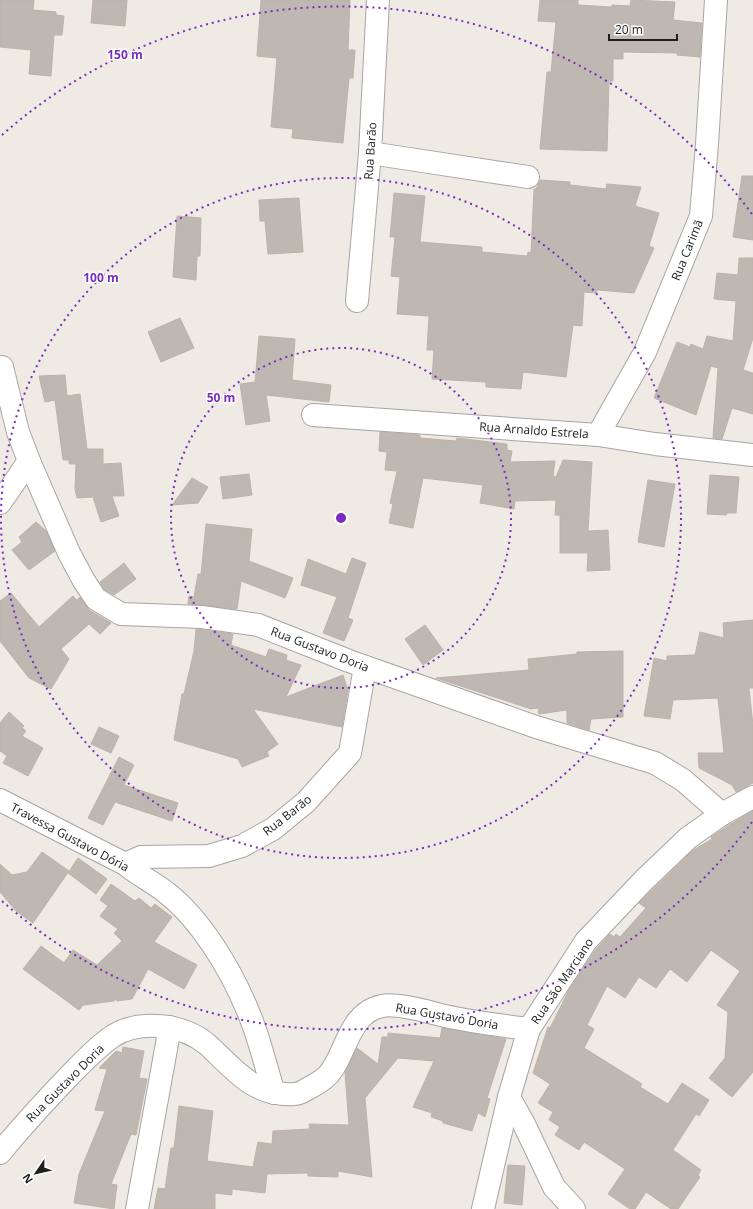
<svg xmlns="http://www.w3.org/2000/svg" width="753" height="1209" font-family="'Open Sans',sans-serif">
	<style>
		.building { fill: #bfb7b1; stroke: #bfb2a7 }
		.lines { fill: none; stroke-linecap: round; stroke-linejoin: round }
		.minor-casing { stroke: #a5a5a5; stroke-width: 24 }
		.minor { stroke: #fff; stroke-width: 22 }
		.ring { fill: none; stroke: #7b2cbf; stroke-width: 2; stroke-dasharray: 2 4 }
		.labels { text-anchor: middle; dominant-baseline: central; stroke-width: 3; stroke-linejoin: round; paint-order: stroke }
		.street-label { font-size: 12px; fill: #1e1e1e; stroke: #fff }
		.centre { fill: #7b2cbf; stroke: #fff; stroke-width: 2 }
		.ring-label { font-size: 12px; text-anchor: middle; font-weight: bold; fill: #7b2cbf; stroke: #fff; stroke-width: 3; stroke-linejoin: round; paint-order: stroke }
	</style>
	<rect width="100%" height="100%" fill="#efebe4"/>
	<g class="building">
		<path d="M 0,0 L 34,0 L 33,10 L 56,12 L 56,15 L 64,16 L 62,35 L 54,35 L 51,76 L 29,74 L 31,50 L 0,47 Z"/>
		<path d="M 93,0 L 127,0 L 125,26 L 91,23 Z"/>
		<path d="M 261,0 L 350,0 L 348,50 L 355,50 L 353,78 L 349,78 L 343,143 L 292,138 L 293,129 L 271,127 L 277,58 L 257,56 Z"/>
		<path d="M 540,0 L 578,0 L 578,5 L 612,7 L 612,5 L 630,6 L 631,0 L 675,2 L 673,20 L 702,23 L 700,57 L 677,55 L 677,53 L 623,52 L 623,59 L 613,59 L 613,81 L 609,81 L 607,151 L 540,149 L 547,72 L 551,72 L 556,22 L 538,21 Z"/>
		<path d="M 742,176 L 753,176 L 753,240 L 733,237 Z"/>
		<path d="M 540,180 L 570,182 L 570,185 L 606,189 L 607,184 L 641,187 L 635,206 L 659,213 L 649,246 L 654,248 L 634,293 L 597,290 L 596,293 L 584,292 L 582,326 L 573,325 L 566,377 L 523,372 L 521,389 L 486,387 L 486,382 L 432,379 L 434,350 L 427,350 L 429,316 L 397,314 L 400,277 L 391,276 L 395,237 L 390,237 L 394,193 L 425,196 L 420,242 L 482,247 L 482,252 L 527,256 L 528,252 L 531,253 L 534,189 L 536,189 Z"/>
		<path d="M 299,198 L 303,252 L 268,254 L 265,221 L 260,221 L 259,200 Z"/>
		<path d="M 177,216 L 201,218 L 200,256 L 197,256 L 196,280 L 173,277 Z"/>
		<path d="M 739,258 L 753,258 L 753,338 L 743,370 L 753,373 L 753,414 L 732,408 L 722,439 L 713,438 L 718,368 L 711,366 L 696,415 L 654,398 L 677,342 L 690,347 L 691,344 L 703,349 L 707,336 L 733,341 L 736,301 L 714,299 L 717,273 L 738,275 Z"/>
		<path d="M 180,318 L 194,348 L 161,362 L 148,332 Z"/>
		<path d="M 259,336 L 295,339 L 292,380 L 331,385 L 329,402 L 266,395 L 270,421 L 246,425 L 240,384 L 255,382 Z"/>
		<path d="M 65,375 L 67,396 L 80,394 L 87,449 L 103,449 L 103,464 L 121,463 L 124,496 L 112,496 L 119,516 L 101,522 L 93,497 L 77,498 L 75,489 L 76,464 L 69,464 L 69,460 L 63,460 L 55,400 L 45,402 L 39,376 Z"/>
		<path d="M 380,432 L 420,435 L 420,438 L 456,441 L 457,438 L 507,444 L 507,450 L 512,451 L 510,462 L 555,461 L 553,476 L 556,477 L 563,460 L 592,462 L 588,531 L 608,530 L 610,570 L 587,571 L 588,553 L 560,553 L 560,515 L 555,515 L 556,500 L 515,501 L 514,509 L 480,503 L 483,485 L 423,478 L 413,528 L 389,523 L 393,504 L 390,503 L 397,471 L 385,470 L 387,452 L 379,451 Z"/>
		<path d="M 249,474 L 252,495 L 223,499 L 220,477 Z"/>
		<path d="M 710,475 L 739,477 L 736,513 L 727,513 L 726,515 L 707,514 Z"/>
		<path d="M 192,478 L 208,487 L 198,503 L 172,505 Z"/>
		<path d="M 648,480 L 675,484 L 664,547 L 638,542 Z"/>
		<path d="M 36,522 L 46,531 L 55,551 L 29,570 L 12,550 L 22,542 L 19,537 Z"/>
		<path d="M 206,524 L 252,529 L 249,561 L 293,578 L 285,598 L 241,581 L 237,609 L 188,604 L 189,596 L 194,597 L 198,574 L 201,574 Z"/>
		<path d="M 352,558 L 366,563 L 348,618 L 353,620 L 344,641 L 323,633 L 337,597 L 301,585 L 308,559 L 346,574 Z"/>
		<path d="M 124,563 L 136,579 L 114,595 L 105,590 L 100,582 Z"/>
		<path d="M 11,593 L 39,627 L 73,596 L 77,600 L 80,597 L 89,610 L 111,623 L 100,634 L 89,624 L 61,649 L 69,659 L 51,689 L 29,678 L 0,641 L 0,601 Z"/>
		<path d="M 753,620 L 753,688 L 749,688 L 753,725 L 753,783 L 736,792 L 732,785 L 699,768 L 698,753 L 724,753 L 718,698 L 673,700 L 670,719 L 644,716 L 654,658 L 667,661 L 667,656 L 695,655 L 700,632 L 724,638 L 723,623 Z"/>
		<path d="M 425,625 L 443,650 L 423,665 L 405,639 Z"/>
		<path d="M 196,629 L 233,634 L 231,645 L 266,657 L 269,649 L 287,655 L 286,660 L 301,665 L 286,697 L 343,675 L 348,690 L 342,727 L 253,709 L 278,744 L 267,752 L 269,756 L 242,767 L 238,759 L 174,740 L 182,694 L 184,694 L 194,651 Z"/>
		<path d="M 623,651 L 623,717 L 591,719 L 589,730 L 567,723 L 567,710 L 539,714 L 538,708 L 531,709 L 436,678 L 529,670 L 528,659 L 577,654 L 577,652 Z"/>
		<path d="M 9,712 L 24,726 L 22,728 L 26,731 L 22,736 L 43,748 L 28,776 L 3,763 L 7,756 L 0,751 L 0,723 Z"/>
		<path d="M 99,727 L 119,736 L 111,753 L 91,744 Z"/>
		<path d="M 119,757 L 134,765 L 124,785 L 178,803 L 172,821 L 115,802 L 103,825 L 88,818 Z"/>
		<path d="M 753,811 L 753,1072 L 732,1097 L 709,1078 L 725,1058 L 728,1012 L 717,1005 L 740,971 L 711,950 L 687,982 L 670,969 L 656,988 L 639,977 L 625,998 L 607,986 L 587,1025 L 594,1029 L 584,1048 L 642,1084 L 640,1087 L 668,1104 L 682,1083 L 709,1100 L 699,1116 L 696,1114 L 673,1150 L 701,1170 L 698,1175 L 700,1177 L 678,1209 L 671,1209 L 646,1192 L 635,1209 L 630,1209 L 608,1194 L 625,1169 L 584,1142 L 579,1150 L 555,1135 L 560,1127 L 549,1120 L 553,1112 L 538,1103 L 550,1084 L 533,1073 L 548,1027 L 550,1028 L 569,990 L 596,949 L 610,934 L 614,937 L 616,934 L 620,937 L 646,908 L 639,903 L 692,851 L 712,839 L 711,837 L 729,825 Z"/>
		<path d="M 42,852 L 69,871 L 33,923 L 16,911 L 0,892 L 0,864 L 12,875 L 27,872 Z"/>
		<path d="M 78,858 L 107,879 L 96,894 L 68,873 Z"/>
		<path d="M 111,884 L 135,901 L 139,898 L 151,908 L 155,904 L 172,917 L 154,942 L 197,965 L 184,989 L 148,969 L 132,999 L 117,1001 L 115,999 L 114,1001 L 83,1005 L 79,1010 L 23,969 L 41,946 L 64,963 L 73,950 L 97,965 L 122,941 L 114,933 L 118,929 L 100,916 L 108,906 L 100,900 Z"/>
		<path d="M 442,1028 L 506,1039 L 487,1098 L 490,1099 L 485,1117 L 478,1113 L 472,1131 L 443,1123 L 443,1121 L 431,1117 L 432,1113 L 413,1107 L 434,1061 L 398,1058 L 365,1098 L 372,1177 L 338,1171 L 338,1177 L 308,1176 L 308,1173 L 267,1174 L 265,1193 L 232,1189 L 232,1195 L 215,1193 L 215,1209 L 154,1209 L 158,1188 L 165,1189 L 171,1148 L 174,1148 L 179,1106 L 213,1111 L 207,1161 L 253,1167 L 258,1142 L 272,1144 L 273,1131 L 310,1129 L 309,1124 L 349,1125 L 345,1072 L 357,1048 L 378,1064 L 382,1037 L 388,1037 L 388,1033 L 440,1038 Z"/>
		<path d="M 123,1047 L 144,1051 L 139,1078 L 147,1079 L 136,1135 L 131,1134 L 111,1184 L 117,1185 L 114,1209 L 74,1203 L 79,1174 L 105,1111 L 95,1110 L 107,1069 L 99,1068 L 116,1051 L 122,1053 Z"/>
		<path d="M 508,1165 L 525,1166 L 522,1205 L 504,1203 Z"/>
	</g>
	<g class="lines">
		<defs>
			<g id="minor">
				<path d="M 370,153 L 528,177"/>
				<path d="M 357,301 L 370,153 L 378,0"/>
				<path d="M 2,367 L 18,432 L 29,461"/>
				<path d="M 313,415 L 598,435 L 655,444 L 753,455"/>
				<path d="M 598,435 L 645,352 L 701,216 L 707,144 L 716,0"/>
				<path d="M 0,503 L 29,461 L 69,553 L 84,581 L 96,599 L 121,614 L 202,617 L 258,625 L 349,661 L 536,727 L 655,763 L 683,780 L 722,814"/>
				<path d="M 0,800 L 125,864 C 139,876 155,883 168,894 C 201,920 231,970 247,1009 C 259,1035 265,1065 274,1093"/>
				<path d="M 125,864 L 141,857 L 209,856 L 242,846 L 273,829 L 306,802 L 350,753 L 365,667"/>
				<path d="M 509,1097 L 523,1122 L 554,1187 L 574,1209"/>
				<path d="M 0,1153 C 23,1125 47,1099 72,1073 C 85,1060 98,1046 113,1036 C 140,1019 184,1024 208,1045 C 235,1070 254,1097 295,1094 C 300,1094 305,1090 309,1088 C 317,1084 327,1078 332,1070 C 347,1048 351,1012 382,1006 C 399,1002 437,1015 455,1018 C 480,1023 505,1026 529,1029"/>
				<path d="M 137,1209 L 170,1027"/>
				<path d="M 483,1209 L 509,1097 L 529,1029 L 586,941 L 644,880 L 688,838 L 722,814 L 753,797"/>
			</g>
		</defs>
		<use href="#minor" class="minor-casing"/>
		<use href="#minor" class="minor"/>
	</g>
	<g class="ring">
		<circle cx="341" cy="518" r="170"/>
		<circle cx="341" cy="518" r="340"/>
		<path d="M752 822A511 511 0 0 1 2 901M2 135A511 511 0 0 1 752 214"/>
	</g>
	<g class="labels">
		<g class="street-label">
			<text transform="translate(370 151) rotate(-86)">Rua Barão</text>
			<text transform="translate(687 250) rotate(-68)">Rua Carimã</text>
			<text transform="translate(534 430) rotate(4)">Rua Arnaldo Estrela</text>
			<text transform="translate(320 649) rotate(21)">Rua Gustavo Doria</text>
			<text transform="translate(287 815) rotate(-38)">Rua Barão</text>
			<text transform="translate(70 837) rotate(28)">Travessa Gustavo Dória</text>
			<text transform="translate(562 981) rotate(-56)">Rua São Marciano</text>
			<text transform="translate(447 1016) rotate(10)">Rua Gustavo Doria</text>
			<text transform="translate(65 1083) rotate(-45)">Rua Gustavo Doria</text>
		</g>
	</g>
	<circle cx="341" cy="518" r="6" class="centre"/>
	<g class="ring-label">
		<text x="125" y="59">150 m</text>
		<text x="101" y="282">100 m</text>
		<text x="221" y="402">50 m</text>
	</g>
	<g transform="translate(36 1173) rotate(236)" stroke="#ffffff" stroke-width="3" paint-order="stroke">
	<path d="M0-3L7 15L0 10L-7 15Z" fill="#1e1e1e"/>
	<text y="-6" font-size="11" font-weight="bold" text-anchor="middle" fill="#1e1e1e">N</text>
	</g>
	<path d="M609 34v6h68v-6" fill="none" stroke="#1e1e1e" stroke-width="2"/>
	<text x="615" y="34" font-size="12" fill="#1e1e1e" stroke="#ffffff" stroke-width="3" paint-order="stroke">20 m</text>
</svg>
